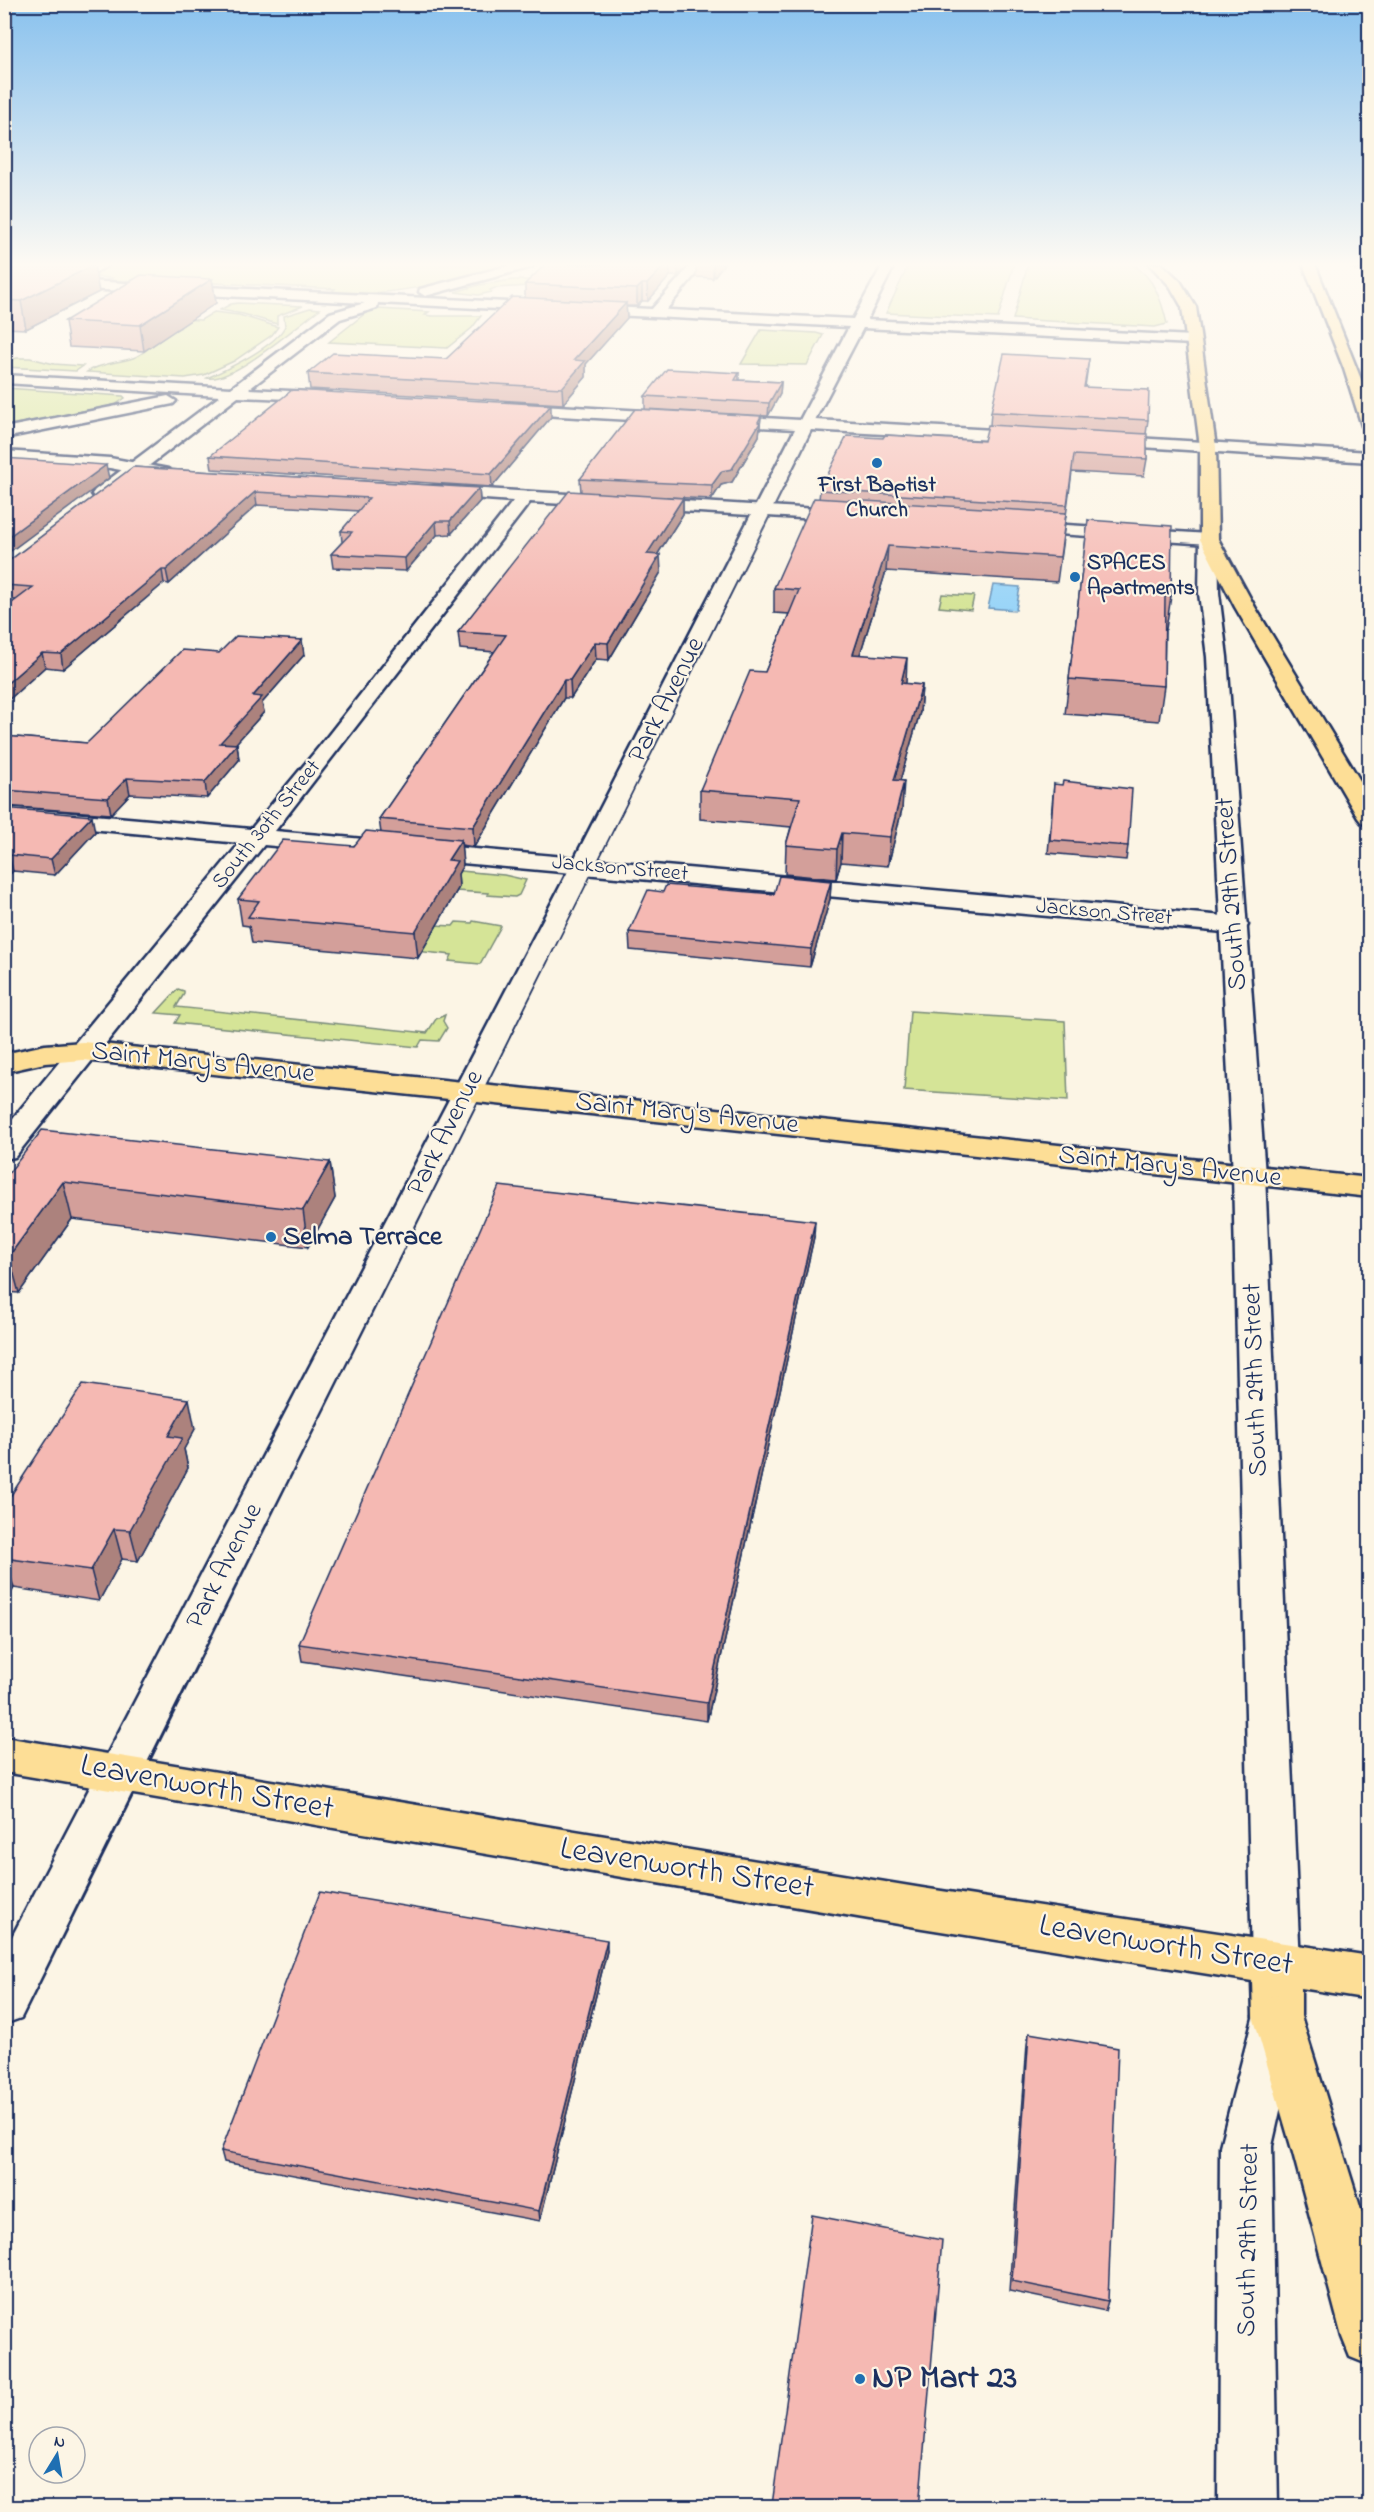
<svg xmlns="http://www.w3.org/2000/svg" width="1374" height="2512" font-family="'Indie Flower',sans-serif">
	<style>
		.green { fill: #d5e497; stroke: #788a7a; stroke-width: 1.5 }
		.water { fill: #98d4f8; stroke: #6692ba; stroke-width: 1.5 }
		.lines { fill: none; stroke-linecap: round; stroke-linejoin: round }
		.street-casing { stroke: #1b2f5e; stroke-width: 5 }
		.secondary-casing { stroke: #1b2f5e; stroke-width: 5 }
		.primary-casing { stroke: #1b2f5e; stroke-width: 5 }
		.highway-casing { stroke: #1b2f5e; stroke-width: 5 }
		.street { fill: #fcf5e5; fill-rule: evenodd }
		.secondary { fill: #fcf5e5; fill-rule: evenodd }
		.primary { fill: #fdde96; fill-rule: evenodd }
		.highway { fill: #fdde96; fill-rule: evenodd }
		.wall { fill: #d39f9a; stroke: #1b2f5e; stroke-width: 1.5 }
		.shaded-wall { fill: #ac827d; stroke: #1b2f5e; stroke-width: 1.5 }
		.building { fill: #f5b9b3; stroke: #1b2f5e; stroke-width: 1.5 }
		.poi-dot { fill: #1f6fb2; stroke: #fcf5e5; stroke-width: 2 }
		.labels { text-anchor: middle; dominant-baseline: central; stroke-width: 4.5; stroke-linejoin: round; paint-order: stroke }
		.far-poi-label { font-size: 22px; font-weight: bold; fill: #1b2f5e; stroke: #fcf5e5 }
		.far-street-label { font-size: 22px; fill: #1b2f5e; stroke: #fcf5e5 }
		.street-label { font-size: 27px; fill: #1b2f5e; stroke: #fcf5e5 }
		.poi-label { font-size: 27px; font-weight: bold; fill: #1b2f5e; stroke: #fcf5e5; text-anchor: start }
		.near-street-label { font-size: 33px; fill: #1b2f5e; stroke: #fcf5e5 }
		.near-poi-label { font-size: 33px; font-weight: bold; fill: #1b2f5e; stroke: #fcf5e5; text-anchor: start }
	</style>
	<rect width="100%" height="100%" fill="#fcf5e5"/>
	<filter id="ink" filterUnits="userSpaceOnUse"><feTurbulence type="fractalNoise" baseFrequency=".0167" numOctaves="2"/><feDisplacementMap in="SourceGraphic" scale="12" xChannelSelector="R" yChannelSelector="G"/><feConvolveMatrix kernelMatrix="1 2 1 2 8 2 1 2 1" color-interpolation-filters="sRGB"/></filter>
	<g filter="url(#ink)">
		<g class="green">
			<path d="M 104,264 L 507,264 C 449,283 391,297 330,293 L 335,289 L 136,279 L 122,282 L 110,280 L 107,283 L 104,282 L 112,278 L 81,276 Z"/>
			<path d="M 909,264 L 1014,264 L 998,318 L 886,313 Z"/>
			<path d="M 1028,264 L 1132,264 C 1154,277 1162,301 1167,324 L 1155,327 L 1013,319 Z"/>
			<path d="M 512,280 L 535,280 L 529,286 L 495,288 L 490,290 L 492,292 L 478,295 L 455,292 L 479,285 Z"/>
			<path d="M 238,303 L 303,306 L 277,316 L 277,324 L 243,314 L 220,310 L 231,304 Z"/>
			<path d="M 310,308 L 320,309 C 298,324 234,383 207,378 C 228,369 276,346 285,326 L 284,316 Z"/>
			<path d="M 378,309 L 429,312 L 425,315 L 432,316 L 481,316 L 472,328 L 447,348 L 329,342 L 367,312 Z"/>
			<path d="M 214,312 L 239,315 L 278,327 L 272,335 L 234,361 L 204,375 L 185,378 L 87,372 C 101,363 118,363 133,358 C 142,355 151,346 158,341 L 158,336 L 180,328 L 182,325 L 172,319 L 201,320 Z"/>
			<path d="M 761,330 L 816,333 L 823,335 L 807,365 L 741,364 Z"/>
			<path d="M 17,358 L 30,358 L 54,364 L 83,366 L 76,371 L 5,367 L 5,362 Z"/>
			<path d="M 5,388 L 123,396 L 125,398 L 115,405 L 5,426 Z"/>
			<path d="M 942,594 L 974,596 L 971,610 L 939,607 Z"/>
			<path d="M 353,861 L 504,875 L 526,880 L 519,895 L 515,897 L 487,895 L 488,893 L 456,891 L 458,887 Z"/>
			<path d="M 473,921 L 501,926 L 480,964 L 449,961 L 452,955 L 415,951 L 434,925 L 453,926 L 456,922 L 472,923 Z"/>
			<path d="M 178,989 L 184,991 L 184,994 L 176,1007 L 427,1033 L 436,1019 L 445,1015 L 443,1021 L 447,1028 L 439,1041 L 422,1040 L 418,1047 L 175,1023 L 180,1015 L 156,1013 Z"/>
			<path d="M 910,1011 L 1065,1021 L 1068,1101 L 904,1090 Z"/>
		</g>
		<path class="water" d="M 993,585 L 1020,587 L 1016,610 L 988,608 Z"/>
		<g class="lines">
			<defs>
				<g id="street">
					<path d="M 95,264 L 110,264 L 70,287 L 65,288 L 59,284 Z"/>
					<path d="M 692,264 L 704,264 L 661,316 L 651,316 L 649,313 L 651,310 Z"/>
					<path d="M 4,451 L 110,458 L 168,469 L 176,474 L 168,479 L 110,468 L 4,461 Z"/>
					<path d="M 435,486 L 851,511 L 857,512 L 860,516 L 857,520 L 851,521 L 530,502 L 275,831 L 1235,917 L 1244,919 L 1248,925 L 1244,931 L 1235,933 L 264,845 L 15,1157 L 4,1159 L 4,1129 L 240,843 L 4,821 L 4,807 L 251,829 L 319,747 L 513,501 L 429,495 L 426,491 L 429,487 Z"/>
					<path d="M 1019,522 L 1209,534 L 1215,535 L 1218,539 L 1215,543 L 1209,544 L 1013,531 L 1010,527 L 1013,523 Z"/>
					<path d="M 1277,1996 L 1294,2002 L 1301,2018 L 1272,2146 L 1278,2508 L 1218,2508 L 1220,2146 L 1253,2018 L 1260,2002 Z"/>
				</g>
				<g id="secondary">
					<path d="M 515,264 L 534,264 L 532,267 L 425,296 L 419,292 L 420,289 Z"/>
					<path d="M 883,264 L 895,264 L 867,320 L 1193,336 L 1200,340 L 1193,344 L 863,328 L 815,420 L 1029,432 L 1037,437 L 1029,442 L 811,430 C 550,960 281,1487 21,2018 L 4,2024 L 4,1952 L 562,883 L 795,429 L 506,413 L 498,408 L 506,403 L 800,420 L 849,327 L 378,303 L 377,308 L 340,319 L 249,389 L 331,393 L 339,398 L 336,401 L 238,397 L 107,498 L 95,498 L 92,494 L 95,490 L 220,396 L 4,383 L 4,375 L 231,388 L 330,313 L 365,303 L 4,285 L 4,277 L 853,319 Z"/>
					<path d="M 168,396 L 176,401 L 173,404 L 4,438 L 4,428 Z"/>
					<path d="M 1102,436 L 1370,452 L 1370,462 L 1096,444 L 1094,441 Z"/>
					<path d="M 1209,534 L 1215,535 L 1218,539 L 1219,593 L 1227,657 L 1265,1175 L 1300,1964 L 1293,1979 L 1276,1985 L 1259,1979 L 1252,1964 L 1233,1175 L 1207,657 L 1199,593 L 1200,539 L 1203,535 Z"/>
				</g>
				<g id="primary">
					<path d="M 1149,264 L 1162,264 L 1180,281 L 1196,307 L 1216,447 L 1218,539 L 1215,543 L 1203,543 L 1200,539 L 1200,447 L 1182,307 L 1170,286 Z"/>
					<path d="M 83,1042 L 1370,1178 L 1370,1197 L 83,1060 L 45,1063 L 4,1072 L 4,1054 L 45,1045 Z"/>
					<path d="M 4,1737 L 922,1888 L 1370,1956 L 1370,1999 L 1301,1988 L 1301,2016 L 1294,2032 L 1277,2038 L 1260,2032 L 1253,2016 L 1252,1981 L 922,1928 L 4,1772 Z"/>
				</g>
				<g id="highway">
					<path d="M 1303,264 L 1315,264 L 1370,402 L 1370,431 L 1362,426 L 1344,369 Z"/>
					<path d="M 1349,264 L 1370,264 L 1370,268 L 1355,268 Z"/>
					<path d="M 1209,534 L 1215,535 L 1218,539 L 1255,607 L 1370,797 L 1370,825 L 1362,823 L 1358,818 L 1235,607 L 1200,539 L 1203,535 Z"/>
					<path d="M 1277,1994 L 1294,2000 L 1301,2016 L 1370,2239 L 1370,2365 L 1350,2357 L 1342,2337 L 1293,2153 L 1253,2016 L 1260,2000 Z"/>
				</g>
			</defs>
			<use href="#street" class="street-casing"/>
			<use href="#secondary" class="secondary-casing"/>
			<use href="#primary" class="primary-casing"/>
			<use href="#highway" class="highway-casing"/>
			<use href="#street" class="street"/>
			<use href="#secondary" class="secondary"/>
			<use href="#primary" class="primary"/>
			<use href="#highway" class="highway"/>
		</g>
		<g class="wall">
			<path d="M 4,264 L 99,292 L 26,329 L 4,328 Z"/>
			<path d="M 546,264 L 690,264 L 678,276 L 670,276 L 648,301 L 642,301 L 637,306 L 626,306 L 627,318 L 586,364 L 586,377 L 563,404 L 310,389 L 308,373 L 446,359 L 525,298 L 525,284 Z"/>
			<path d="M 696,264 L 724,264 L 713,278 L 696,277 Z"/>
			<path d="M 212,279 L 216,303 L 144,351 L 69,347 L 65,321 Z"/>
			<path d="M 1089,359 L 1085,387 L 1148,420 L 1146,434 L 1147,459 L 1144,476 L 1072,472 L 1057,582 L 886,571 L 860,654 L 906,684 L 922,685 L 920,712 L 900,780 L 902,809 L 888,866 L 841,862 L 836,879 L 785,874 L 786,845 L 791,827 L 700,819 L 700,790 L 765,672 L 789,614 L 774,613 L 774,588 L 819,499 L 820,490 L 883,438 L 984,441 L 990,425 L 991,412 Z"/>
			<path d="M 739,373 L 739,380 L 781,382 L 780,394 L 768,416 L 645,409 L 645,396 Z"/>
			<path d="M 761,416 L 759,436 L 732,482 L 721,485 L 712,499 L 666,497 L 683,498 L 683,514 L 657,555 L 661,572 L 609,660 L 596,659 L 571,698 L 564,698 L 474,847 L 461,845 L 463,865 L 458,874 L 459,887 L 418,958 L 252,943 L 249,926 L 242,925 L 238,899 L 381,833 L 379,819 L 494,652 L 460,649 L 458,632 L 581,492 L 580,479 Z"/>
			<path d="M 551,417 L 492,487 L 212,469 L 210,456 Z"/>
			<path d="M 133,467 L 479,488 L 480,501 L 451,534 L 437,535 L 406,571 L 333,568 L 331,554 L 342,542 L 341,531 L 359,511 L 257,505 L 169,584 L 164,583 L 63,669 L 45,667 L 4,704 L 4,609 L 17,600 L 4,599 L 4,561 L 10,560 Z"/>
			<path d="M 1088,520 L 1171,596 L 1166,629 L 1165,629 L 1164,686 L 1159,721 L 1065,714 Z"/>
			<path d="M 219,653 L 304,655 L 262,703 L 264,712 L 235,744 L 237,744 L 239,760 L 207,798 L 130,794 L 111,814 L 4,806 L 4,736 L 87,743 Z"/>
			<path d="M 1054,784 L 1128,846 L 1126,860 L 1048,853 Z"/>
			<path d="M 4,808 L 95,832 L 55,875 L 13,871 L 4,880 Z"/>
			<path d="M 831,881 L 830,899 L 810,967 L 630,950 L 629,932 L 663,892 L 774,894 Z"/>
			<path d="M 330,1162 L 335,1198 L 308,1247 L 72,1219 L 19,1293 L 4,1292 L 4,1179 Z"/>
			<path d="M 814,1237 L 707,1721 L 302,1661 L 299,1644 Z"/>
			<path d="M 195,1429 L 184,1449 L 188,1468 L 138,1561 L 122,1559 L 99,1601 L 14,1588 L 4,1604 L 4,1506 Z"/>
			<path d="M 607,1951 L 540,2221 L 224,2162 L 221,2151 Z"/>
			<path d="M 1029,2033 L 1108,2301 L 1105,2311 L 1009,2291 L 1027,2044 Z"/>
		</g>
		<g class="shaded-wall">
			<path d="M 666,264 L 670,264 L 670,276 L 648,301 L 647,284 Z"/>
			<path d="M 678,264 L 690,264 L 678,276 Z"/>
			<path d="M 713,264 L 724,264 L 713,278 Z"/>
			<path d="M 94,265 L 99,292 L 26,329 L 21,301 Z"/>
			<path d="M 212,279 L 216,303 L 144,351 L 140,325 Z"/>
			<path d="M 642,284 L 642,301 L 637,306 L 637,289 Z"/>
			<path d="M 626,303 L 627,318 L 586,364 L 586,377 L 563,404 L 562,388 L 574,360 Z"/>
			<path d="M 781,382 L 780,394 L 768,416 L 769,403 Z"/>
			<path d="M 551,405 L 551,417 L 492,487 L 491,474 Z"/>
			<path d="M 761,416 L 759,436 L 732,482 L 721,485 L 712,499 L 712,485 L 722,471 Z"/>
			<path d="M 106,465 L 109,478 L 4,556 L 4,540 Z"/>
			<path d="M 479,488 L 480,501 L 451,534 L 450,521 Z"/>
			<path d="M 255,492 L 257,505 L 169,584 L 166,570 Z"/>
			<path d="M 683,498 L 683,514 L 647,571 L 647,554 Z"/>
			<path d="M 436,521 L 437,535 L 406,571 L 405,558 Z"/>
			<path d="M 888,546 L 886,571 L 852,680 L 853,654 Z"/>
			<path d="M 660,555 L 661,572 L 609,660 L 608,643 Z"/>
			<path d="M 162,570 L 164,583 L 63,669 L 61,654 Z"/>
			<path d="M 302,640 L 304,655 L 262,703 L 264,712 L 222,759 L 220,743 L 253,696 Z"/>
			<path d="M 595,642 L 596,659 L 571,698 L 570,680 Z"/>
			<path d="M 42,653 L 45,667 L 4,704 L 4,686 Z"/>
			<path d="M 907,658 L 906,684 L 901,683 Z"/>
			<path d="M 564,680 L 564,698 L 474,847 L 473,827 Z"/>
			<path d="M 922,685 L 920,712 L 892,808 L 894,780 Z"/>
			<path d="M 237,744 L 239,760 L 207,798 L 205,782 Z"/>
			<path d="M 127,778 L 130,794 L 111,814 L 108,798 Z"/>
			<path d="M 904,781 L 902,809 L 888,866 L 890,837 Z"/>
			<path d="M 92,816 L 95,832 L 55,875 L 51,859 Z"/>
			<path d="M 842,833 L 841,862 L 836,879 L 837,849 Z"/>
			<path d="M 461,840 L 463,865 L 458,874 L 459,887 L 418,958 L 415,932 L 448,860 Z"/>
			<path d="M 9,855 L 13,871 L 4,880 L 4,859 Z"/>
			<path d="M 831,881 L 830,899 L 810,967 L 811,949 Z"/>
			<path d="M 330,1162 L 335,1198 L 308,1247 L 303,1210 Z"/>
			<path d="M 63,1182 L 72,1219 L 19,1293 L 9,1256 Z"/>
			<path d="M 815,1221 L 814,1237 L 707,1721 L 707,1703 Z"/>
			<path d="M 189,1399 L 195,1429 L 184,1449 L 188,1468 L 138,1561 L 130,1530 L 168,1436 Z"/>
			<path d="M 114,1529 L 122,1559 L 99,1601 L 91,1570 Z"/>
			<path d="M 5,1557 L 14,1588 L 4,1604 Z"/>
			<path d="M 607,1940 L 607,1951 L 540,2221 L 539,2211 Z"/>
		</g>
		<g class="building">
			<path d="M 4,264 L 71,264 L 94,265 L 21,301 L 4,300 Z"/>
			<path d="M 546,264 L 666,264 L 647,284 L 642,284 L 637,289 L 525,284 Z"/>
			<path d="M 141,275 L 212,279 L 140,325 L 65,321 Z"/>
			<path d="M 512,297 L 626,303 L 574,360 L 585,361 L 562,388 L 308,373 L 333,353 L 446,359 Z"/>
			<path d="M 1004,354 L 1089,359 L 1084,387 L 1149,390 L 1148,420 L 991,412 Z"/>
			<path d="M 667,369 L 739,373 L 735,380 L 781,382 L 769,403 L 645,396 Z"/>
			<path d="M 292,390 L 551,405 L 491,474 L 210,456 Z"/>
			<path d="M 635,409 L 761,416 L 758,422 L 760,423 L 732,469 L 722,471 L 712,485 L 580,479 Z"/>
			<path d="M 988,425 L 1147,434 L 1147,459 L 1074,455 L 1067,505 L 820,490 L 847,436 L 883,438 L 885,435 L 984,441 Z"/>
			<path d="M 4,458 L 106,465 L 4,540 Z"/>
			<path d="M 133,467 L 479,488 L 450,521 L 436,521 L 405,558 L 331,554 L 352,532 L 341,531 L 369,498 L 255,492 L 166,570 L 162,570 L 61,654 L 42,653 L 4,686 L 4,609 L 33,587 L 4,585 L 4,561 L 10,560 Z"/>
			<path d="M 569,491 L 683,498 L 647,554 L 660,555 L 608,643 L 595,642 L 570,680 L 564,680 L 473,827 L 379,819 L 506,635 L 458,632 Z"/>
			<path d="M 814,498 L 1066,513 L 1060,557 L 888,546 L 853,654 L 907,658 L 901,683 L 922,685 L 894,780 L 904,781 L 890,837 L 842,833 L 837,849 L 786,845 L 800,798 L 700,790 L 750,671 L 765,672 L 799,590 L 774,588 Z"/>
			<path d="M 1088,520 L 1172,526 L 1171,596 L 1165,596 L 1164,686 L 1069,679 Z"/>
			<path d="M 236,636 L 302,640 L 253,696 L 262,697 L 220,743 L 237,744 L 205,782 L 127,778 L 108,798 L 4,790 L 4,736 L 87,743 L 182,650 L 219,653 Z"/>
			<path d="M 1063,781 L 1132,789 L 1128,846 L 1050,840 L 1054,784 L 1062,785 Z"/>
			<path d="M 4,808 L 92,816 L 51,859 L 9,855 L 4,859 Z"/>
			<path d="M 366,831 L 461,840 L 448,860 L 457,861 L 415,932 L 248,917 L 259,901 L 238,899 L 283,840 L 354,846 Z"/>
			<path d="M 779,876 L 831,881 L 811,949 L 629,932 L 648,890 L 663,892 L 666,885 L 774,894 Z"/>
			<path d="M 42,1130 L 330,1162 L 303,1210 L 63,1182 L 9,1256 L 4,1255 L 4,1179 Z"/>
			<path d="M 499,1186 L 815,1221 L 707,1703 L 299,1644 Z"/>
			<path d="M 83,1384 L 189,1399 L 168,1436 L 182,1438 L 130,1530 L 114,1529 L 91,1570 L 4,1558 L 4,1506 Z"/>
			<path d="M 320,1892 L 607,1940 L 539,2211 L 221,2151 Z"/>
			<path d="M 1029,2033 L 1118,2048 L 1108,2301 L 1012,2281 Z"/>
			<path d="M 812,2215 L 942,2240 L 919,2508 L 784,2508 L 772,2505 Z"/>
		</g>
	</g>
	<linearGradient id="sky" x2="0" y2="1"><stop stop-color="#88c1ee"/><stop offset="0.43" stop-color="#fefaf3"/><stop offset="1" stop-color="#fefaf3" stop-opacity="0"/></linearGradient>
	<rect width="1374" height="615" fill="url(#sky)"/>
	<g class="poi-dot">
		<circle cx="877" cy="463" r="6"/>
		<circle cx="1075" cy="577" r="6"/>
		<circle cx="271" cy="1237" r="6"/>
		<circle cx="860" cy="2379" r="6"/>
	</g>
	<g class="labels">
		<g class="far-poi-label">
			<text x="877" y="486">First Baptist<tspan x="877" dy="25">Church</tspan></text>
			<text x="1087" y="564" text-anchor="start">SPACES<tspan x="1087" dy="25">Apartments</tspan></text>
		</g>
		<g class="far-street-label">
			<text transform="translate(267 825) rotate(-51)">South 30th Street</text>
			<text transform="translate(620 869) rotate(5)">Jackson Street</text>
			<text transform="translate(1104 913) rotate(5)">Jackson Street</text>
		</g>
		<g class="street-label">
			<text transform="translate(667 700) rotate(-63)">Park Avenue</text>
			<text transform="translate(1232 894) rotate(-94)">South 29th Street</text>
			<text transform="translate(203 1063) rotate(6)">Saint Mary's Avenue</text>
			<text transform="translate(687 1114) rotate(6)">Saint Mary's Avenue</text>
			<text transform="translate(446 1133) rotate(-63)">Park Avenue</text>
			<text transform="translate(1170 1167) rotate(6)">Saint Mary's Avenue</text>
			<text transform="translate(1256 1380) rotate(-92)">South 29th Street</text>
			<text transform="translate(225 1566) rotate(-63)">Park Avenue</text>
			<text transform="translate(1249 2240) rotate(-89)">South 29th Street</text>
		</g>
		<g class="poi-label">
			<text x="283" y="1237">Selma Terrace</text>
		</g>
		<g class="near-street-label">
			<text transform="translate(207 1788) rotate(10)">Leavenworth Street</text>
			<text transform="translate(687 1869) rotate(9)">Leavenworth Street</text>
			<text transform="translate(1166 1946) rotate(9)">Leavenworth Street</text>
		</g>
		<g class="near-poi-label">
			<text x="872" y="2379">NP Mart 23</text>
		</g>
	</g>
	<rect width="1374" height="2512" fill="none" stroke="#fcf5e5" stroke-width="24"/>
	<rect x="12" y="12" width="1350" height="2488" fill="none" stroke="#1b2f5e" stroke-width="2" filter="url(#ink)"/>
	<g transform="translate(57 2455) rotate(11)"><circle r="28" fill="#fcf5e5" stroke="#a2a6af" stroke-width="1.5"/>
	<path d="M0-4.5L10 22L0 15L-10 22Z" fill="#1f6fb2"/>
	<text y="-9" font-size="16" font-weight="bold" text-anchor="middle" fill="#1b2f5e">N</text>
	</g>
</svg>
